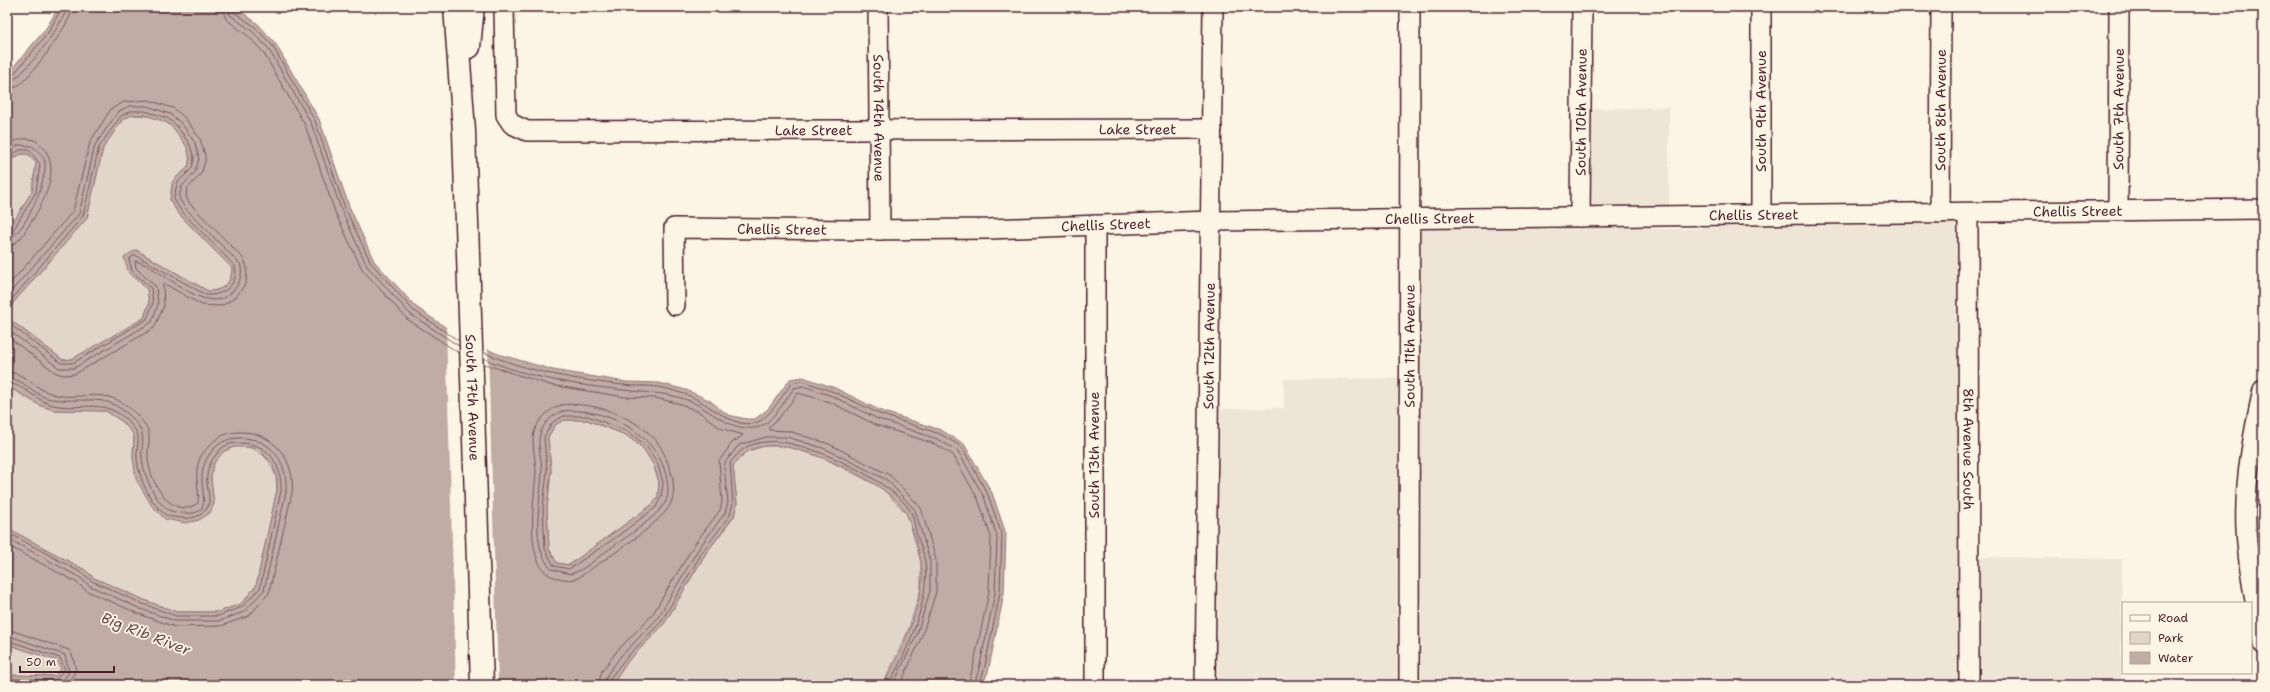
<svg xmlns="http://www.w3.org/2000/svg" width="2270" height="692" font-family="'Shantell Sans',sans-serif">
	<style>
		.built { fill: #eee5d7 }
		.green { fill: #e2d5ca; stroke: #967a7a }
		.water { fill: #c0aca5; stroke: #917474; fill-rule: evenodd }
		.pier { fill: #fcf5e5 }
		.lines { fill: none; stroke-linecap: round; stroke-linejoin: round }
		.shore { stroke: #79575c; stroke-width: 1 }
		.minor-casing { stroke: #4a1f2b; stroke-width: 22 }
		.major-casing { stroke: #4a1f2b; stroke-width: 25 }
		.minor { stroke: #fcf5e5; stroke-width: 19 }
		.major { stroke: #fcf5e5; stroke-width: 22 }
		.labels { text-anchor: middle; dominant-baseline: central; stroke-width: 3.5; stroke-linejoin: round; paint-order: stroke }
		.street-label { font-size: 14px; fill: #4a1f2b; stroke: #fcf5e5 }
		.water-label { font-size: 15px; font-style: italic; fill: #6d4950; stroke: #fcf5e5 }
	</style>
	<rect width="100%" height="100%" fill="#fcf5e5"/>
	<filter id="ink" filterUnits="userSpaceOnUse"><feTurbulence type="fractalNoise" baseFrequency=".025" numOctaves="2"/><feDisplacementMap in="SourceGraphic" scale="8" xChannelSelector="R" yChannelSelector="G"/><feConvolveMatrix kernelMatrix="1 2 1 2 8 2 1 2 1" color-interpolation-filters="sRGB"/></filter>
	<g filter="url(#ink)">
		<path class="built" d="M 1669,107 L 1669,207 L 1583,217 L 1664,229 L 1715,228 L 1761,215 L 1968,213 L 1976,557 L 2122,559 L 2121,685 L 1205,685 L 1207,409 L 1284,408 L 1284,379 L 1399,378 L 1410,374 L 1410,219 L 1580,217 L 1581,109 Z"/>
		<g class="green">
			<path d="M 132,115 C 143,115 154,116 165,122 C 178,128 194,151 188,166 C 186,172 177,175 173,181 C 171,186 171,194 170,200 L 178,213 L 232,268 C 232,283 223,291 208,291 L 136,250 L 129,273 L 147,289 L 149,303 L 144,318 L 72,359 L 63,360 L 9,319 L 7,314 L 13,303 L 87,218 L 103,148 L 122,120 Z"/>
			<path d="M 21,154 L 28,154 L 36,163 L 32,191 L 7,233 L 7,162 Z"/>
			<path d="M 7,386 L 41,406 L 54,410 L 106,411 L 123,422 L 134,435 L 133,458 L 214,504 C 213,495 210,485 211,476 C 214,432 277,437 277,490 L 256,586 L 241,604 L 218,612 L 177,612 L 144,600 L 94,578 L 85,570 L 7,528 Z"/>
			<path d="M 564,420 L 587,420 L 626,435 L 643,448 L 653,464 L 659,482 L 658,496 L 653,504 L 569,565 L 557,563 L 549,549 L 547,508 L 551,471 L 548,437 L 555,425 Z"/>
			<path d="M 765,446 L 785,446 L 822,457 L 882,488 L 907,514 L 921,562 L 921,589 L 908,631 L 883,685 L 612,685 L 628,661 L 664,624 L 706,553 L 734,517 L 737,503 L 733,466 L 744,452 Z"/>
			<path d="M 7,644 L 59,661 L 61,669 L 55,676 L 7,675 Z"/>
		</g>
		<path class="water" d="M 59,7 L 235,7 L 258,24 L 275,43 L 319,119 L 349,206 L 374,261 L 416,307 L 458,336 L 498,354 L 553,370 L 626,382 L 659,383 L 686,390 L 709,400 L 728,415 L 746,419 L 755,419 L 768,409 L 790,379 L 803,377 L 835,388 L 881,411 L 941,430 L 964,444 L 992,493 L 1006,534 L 1004,594 L 988,672 L 982,685 L 883,685 C 898,659 916,619 921,589 C 925,566 916,537 907,515 C 895,485 797,440 765,446 C 750,448 742,454 733,466 L 737,503 L 734,516 L 706,553 L 664,624 L 628,661 L 612,685 L 7,685 L 7,675 L 55,676 L 61,669 L 58,661 L 7,644 L 7,528 L 85,570 L 94,578 L 144,600 L 177,612 L 218,612 L 241,604 L 256,586 L 277,490 L 277,477 L 272,463 L 258,449 L 251,447 L 234,447 L 224,451 L 214,463 L 211,477 L 214,504 L 210,513 L 199,520 L 186,523 L 165,519 L 152,506 L 136,479 L 133,458 L 134,435 L 123,422 L 106,411 L 54,410 L 41,406 L 7,386 L 7,314 L 9,319 L 63,360 L 72,359 L 144,318 L 149,303 L 147,289 L 129,273 L 124,257 L 136,250 L 208,291 C 223,291 232,283 232,268 L 178,213 L 170,200 L 173,181 L 188,167 L 190,158 L 187,147 L 174,129 L 166,122 L 145,115 L 132,115 L 122,120 L 103,148 L 87,218 L 13,303 L 7,313 L 7,233 L 32,191 L 36,163 L 28,154 L 21,154 L 7,162 L 7,74 L 45,30 ZM 564,420 L 587,420 L 626,435 L 643,448 L 653,464 L 659,482 L 658,496 L 653,504 L 569,565 L 557,563 L 549,549 L 547,508 L 551,471 L 548,437 L 555,425 Z"/>
		<path class="pier" d="M 446,325 L 459,334 L 488,348 L 498,685 L 456,685 Z"/>
		<g class="lines">
			<g class="shore">
				<path d="M 222,7 L 226,19 L 248,36 L 263,52 L 305,125 L 335,212 L 362,269 L 407,319 L 459,353"/>
				<path d="M 228,7 L 230,15 L 252,31 L 268,48 L 311,123 L 341,209 L 367,266 L 410,314 L 459,346"/>
				<path d="M 233,7 L 234,12 L 255,27 L 272,45 L 315,121 L 345,208 L 371,263 L 413,310 L 459,341"/>
				<path d="M 7,78 L 13,75 L 48,33 L 62,7"/>
				<path d="M 7,83 C 20,82 66,21 67,7"/>
				<path d="M 7,89 C 11,88 15,88 19,85 C 32,75 72,22 73,7"/>
				<path d="M 7,145 C 16,140 29,135 39,143 C 68,169 37,214 20,239 L 14,244 L 7,245"/>
				<path d="M 7,152 L 19,145 L 31,146 C 36,148 44,156 45,162 C 48,178 24,238 7,239"/>
				<path d="M 7,158 L 20,150 L 29,150 L 40,164 L 36,192 L 12,232 L 7,234"/>
				<path d="M 7,287 L 73,211 L 90,142 L 111,109 L 124,102 L 148,100 L 173,108 L 185,118 L 200,139 L 205,155 L 205,162 L 201,174 L 187,189 L 186,197 L 190,204 L 244,259 L 247,268 L 246,283 L 236,297 L 223,305 L 217,306 L 202,305 L 163,283 L 164,306 L 154,328 L 75,374 L 63,375 L 56,373 L 7,336"/>
				<path d="M 7,296 L 79,214 L 95,145 L 118,112 L 129,106 L 147,106 L 170,114 L 182,124 L 195,143 L 199,159 L 195,172 L 182,186 L 179,198 L 185,208 L 240,264 C 243,271 241,280 236,287 C 209,325 165,267 135,261 L 136,268 L 156,287 L 158,304 L 152,322 L 74,368 L 59,368 L 7,329"/>
				<path d="M 7,305 L 83,216 L 99,147 L 121,116 L 131,111 L 145,111 L 167,118 L 177,126 L 190,145 L 194,158 L 192,168 L 177,183 L 174,199 L 181,211 L 235,266 C 239,284 224,296 206,295 L 135,255 L 129,259 L 132,271 L 151,288 L 153,303 L 147,319 L 73,363 L 61,363 L 7,322"/>
				<path d="M 483,352 C 527,372 577,380 624,385 C 635,387 647,385 658,387 C 666,388 674,391 681,393 C 706,399 730,429 755,423 C 768,420 784,393 792,383 L 803,381 L 834,392 L 880,414 L 940,434 L 962,447 L 988,495 L 1002,535 L 1000,593 L 984,670 L 979,685"/>
				<path d="M 483,358 C 527,378 577,385 624,390 C 644,393 662,392 681,398 C 708,405 725,431 755,428 C 770,427 786,399 794,388 L 803,386 L 832,396 L 878,419 L 937,439 L 958,451 L 984,497 L 997,536 L 995,593 L 979,669 L 974,685"/>
				<path d="M 484,364 L 550,385 L 625,397 L 656,398 L 681,404 L 701,413 L 720,428 L 743,435 L 732,443 L 719,461 L 722,502 L 720,510 L 694,545 L 652,615 L 617,651 L 602,671 L 598,685"/>
				<path d="M 7,372 C 23,372 33,386 47,392 C 77,405 103,382 133,411 C 138,415 145,424 148,430 C 151,439 147,449 148,458 C 149,480 171,522 198,503 C 200,487 193,475 200,458 C 202,453 206,450 209,446 C 218,436 228,432 241,432 C 274,432 296,461 292,493 L 269,593 L 249,616 L 221,626 L 175,627 L 139,614 L 87,591 L 76,582 L 7,545"/>
				<path d="M 7,378 C 23,378 33,394 47,398 C 64,403 98,397 110,403 C 116,405 123,410 128,414 C 133,418 141,428 142,434 C 144,441 141,450 142,458 C 143,473 155,503 169,510 C 172,512 180,513 184,513 C 213,516 201,493 202,477 C 202,464 209,453 218,445 C 224,440 232,438 240,438 C 272,438 288,462 286,492 L 264,590 L 244,612 L 219,621 L 175,621 L 141,609 L 90,586 L 79,577 L 7,538"/>
				<path d="M 7,383 C 24,384 36,401 53,405 C 80,411 101,398 125,418 C 129,422 137,431 138,436 C 139,443 136,452 137,460 C 139,478 150,504 166,515 C 170,517 179,518 184,518 C 189,519 197,517 201,514 C 216,504 205,490 207,475 C 208,465 213,457 221,449 C 226,444 233,443 240,443 C 269,443 282,464 281,491 L 260,588 L 242,607 L 218,616 L 176,616 L 143,604 L 92,581 L 82,573 L 7,532"/>
				<path d="M 561,405 C 592,401 631,415 653,437 C 662,446 667,460 671,472 C 674,482 675,495 670,505 C 658,527 600,562 578,578 C 570,581 564,579 557,578 C 521,571 535,497 536,472 C 536,460 531,444 534,432 C 538,420 549,409 561,405 Z"/>
				<path d="M 562,411 C 603,407 652,430 665,471 C 667,480 670,491 666,501 C 658,517 626,537 611,548 C 599,556 584,571 570,574 L 551,569 C 529,543 541,502 542,471 C 542,460 537,445 540,434 C 543,424 552,415 562,411 Z"/>
				<path d="M 564,416 L 588,416 L 629,432 L 646,446 L 657,462 L 663,482 L 661,497 L 656,507 L 615,538 L 569,569 L 554,566 L 545,549 L 543,508 L 547,471 L 544,437 L 552,423 Z"/>
				<path d="M 7,629 L 69,650 L 73,657 L 76,670 L 67,685"/>
				<path d="M 7,635 L 65,655 L 69,672 L 62,682 L 57,685"/>
				<path d="M 7,640 L 60,658 L 65,669 L 55,680 L 7,679"/>
				<path d="M 604,685 L 607,675 L 621,656 L 657,619 L 699,548 L 725,513 L 728,502 L 724,467 L 726,461 L 739,445 L 766,437 L 787,437 L 826,449 L 887,480 L 915,510 L 930,561 L 930,591 L 917,634 L 893,685"/>
				<path d="M 609,685 L 611,677 L 625,659 L 661,622 L 703,551 L 730,515 L 733,503 L 730,463 C 740,450 747,444 765,442 C 800,436 894,481 911,512 C 914,519 915,528 917,535 C 920,544 924,553 925,562 C 930,600 907,653 888,685"/>
				<path d="M 900,685 L 922,636 L 936,592 L 936,560 L 921,508 L 891,476 L 829,444 L 789,431 L 769,430 L 769,427 L 779,418 L 798,393 L 830,402 L 876,425 L 935,444 L 953,455 L 978,499 L 991,537 L 989,592 L 973,667 L 968,685"/>
			</g>
			<defs>
				<g id="minor">
					<path id="s1" d="M 504,7 L 506,115 L 512,124 L 527,131 L 1212,129"/>
					<path id="s2" d="M 878,7 L 880,230"/>
					<path id="s3" d="M 2118,211 L 2119,7"/>
					<path id="s4" d="M 1940,213 L 1941,7"/>
					<path id="s5" d="M 1968,213 L 1969,685"/>
					<path d="M 1761,215 L 1761,7"/>
					<path id="s6" d="M 1580,217 L 1582,7"/>
					<path d="M 1095,225 L 1095,685"/>
					<path id="s7" d="M 675,305 L 674,228 L 856,230 L 989,229 L 1210,221 L 2263,209"/>
					<path d="M 2263,390 C 2253,435 2244,482 2246,529 C 2248,568 2256,606 2263,644"/>
					<path id="s8" d="M 1205,685 L 1213,7"/>
					<path id="s9" d="M 1409,685 L 1410,7"/>
				</g>
				<g id="major">
					<path id="s10" d="M 455,7 L 464,131 L 482,685"/>
					<path d="M 469,47 L 473,7"/>
				</g>
			</defs>
			<use href="#minor" class="minor-casing"/>
			<use href="#major" class="major-casing"/>
			<use href="#minor" class="minor"/>
			<use href="#major" class="major"/>
		</g>
	</g>
	<g class="labels">
		<g class="street-label">
			<text stroke="none"><textPath href="#s3" startOffset="102">South 7th Avenue</textPath></text>
			<text stroke="none"><textPath href="#s4" startOffset="103">South 8th Avenue</textPath></text>
			<text transform="translate(1761 111) rotate(-90)">South 9th Avenue</text>
			<text stroke="none"><textPath href="#s6" startOffset="105">South 10th Avenue</textPath></text>
			<text stroke="none"><textPath href="#s2" startOffset="111">South 14th Avenue</textPath></text>
			<text stroke="none"><textPath href="#s1" startOffset="746">Lake Street</textPath></text>
			<text stroke="none"><textPath href="#s1" startOffset="422">Lake Street</textPath></text>
			<text stroke="none"><textPath href="#s7" startOffset="1481">Chellis Street</textPath></text>
			<text stroke="none"><textPath href="#s7" startOffset="1157">Chellis Street</textPath></text>
			<text stroke="none"><textPath href="#s7" startOffset="833">Chellis Street</textPath></text>
			<text stroke="none"><textPath href="#s7" startOffset="509">Chellis Street</textPath></text>
			<text stroke="none"><textPath href="#s7" startOffset="185">Chellis Street</textPath></text>
			<text stroke="none"><textPath href="#s8" startOffset="339">South 12th Avenue</textPath></text>
			<text stroke="none"><textPath href="#s9" startOffset="339">South 11th Avenue</textPath></text>
			<text stroke="none"><textPath href="#s10" startOffset="391">South 17th Avenue</textPath></text>
			<text stroke="none"><textPath href="#s5" startOffset="236">8th Avenue South</textPath></text>
			<text transform="translate(1094 455) rotate(-90)">South 13th Avenue</text>
		</g>
		<g class="water-label">
			<text transform="translate(146 634) rotate(21)">Big Rib River</text>
		</g>
	</g>
	<rect width="2270" height="692" fill="none" stroke="#fcf5e5" stroke-width="24"/>
	<rect x="12" y="12" width="2246" height="668" fill="none" stroke="#4a1f2b" stroke-width="1.5" filter="url(#ink)"/>
	<rect x="2122" y="602" width="130" height="72" fill="#fcf5e5" stroke="#b59f9b"/>
	<rect x="2130" y="615" width="20" height="6" fill="#fcf5e5" stroke="#b59f9b"/>
	<text x="2158" y="622" font-size="12" fill="#4a1f2b">Road</text>
	<rect x="2130" y="632" width="20" height="12" fill="#e2d5ca" stroke="#b59f9b"/>
	<text x="2158" y="642" font-size="12" fill="#4a1f2b">Park</text>
	<rect x="2130" y="652" width="20" height="12" fill="#c0aca5" stroke="#b59f9b"/>
	<text x="2158" y="662" font-size="12" fill="#4a1f2b">Water</text>
	<path d="M20 666v6h94v-6" fill="none" stroke="#4a1f2b" stroke-width="2"/>
	<text x="26" y="666" font-size="12" fill="#4a1f2b" stroke="#fcf5e5" stroke-width="3" paint-order="stroke">50 m</text>
</svg>
